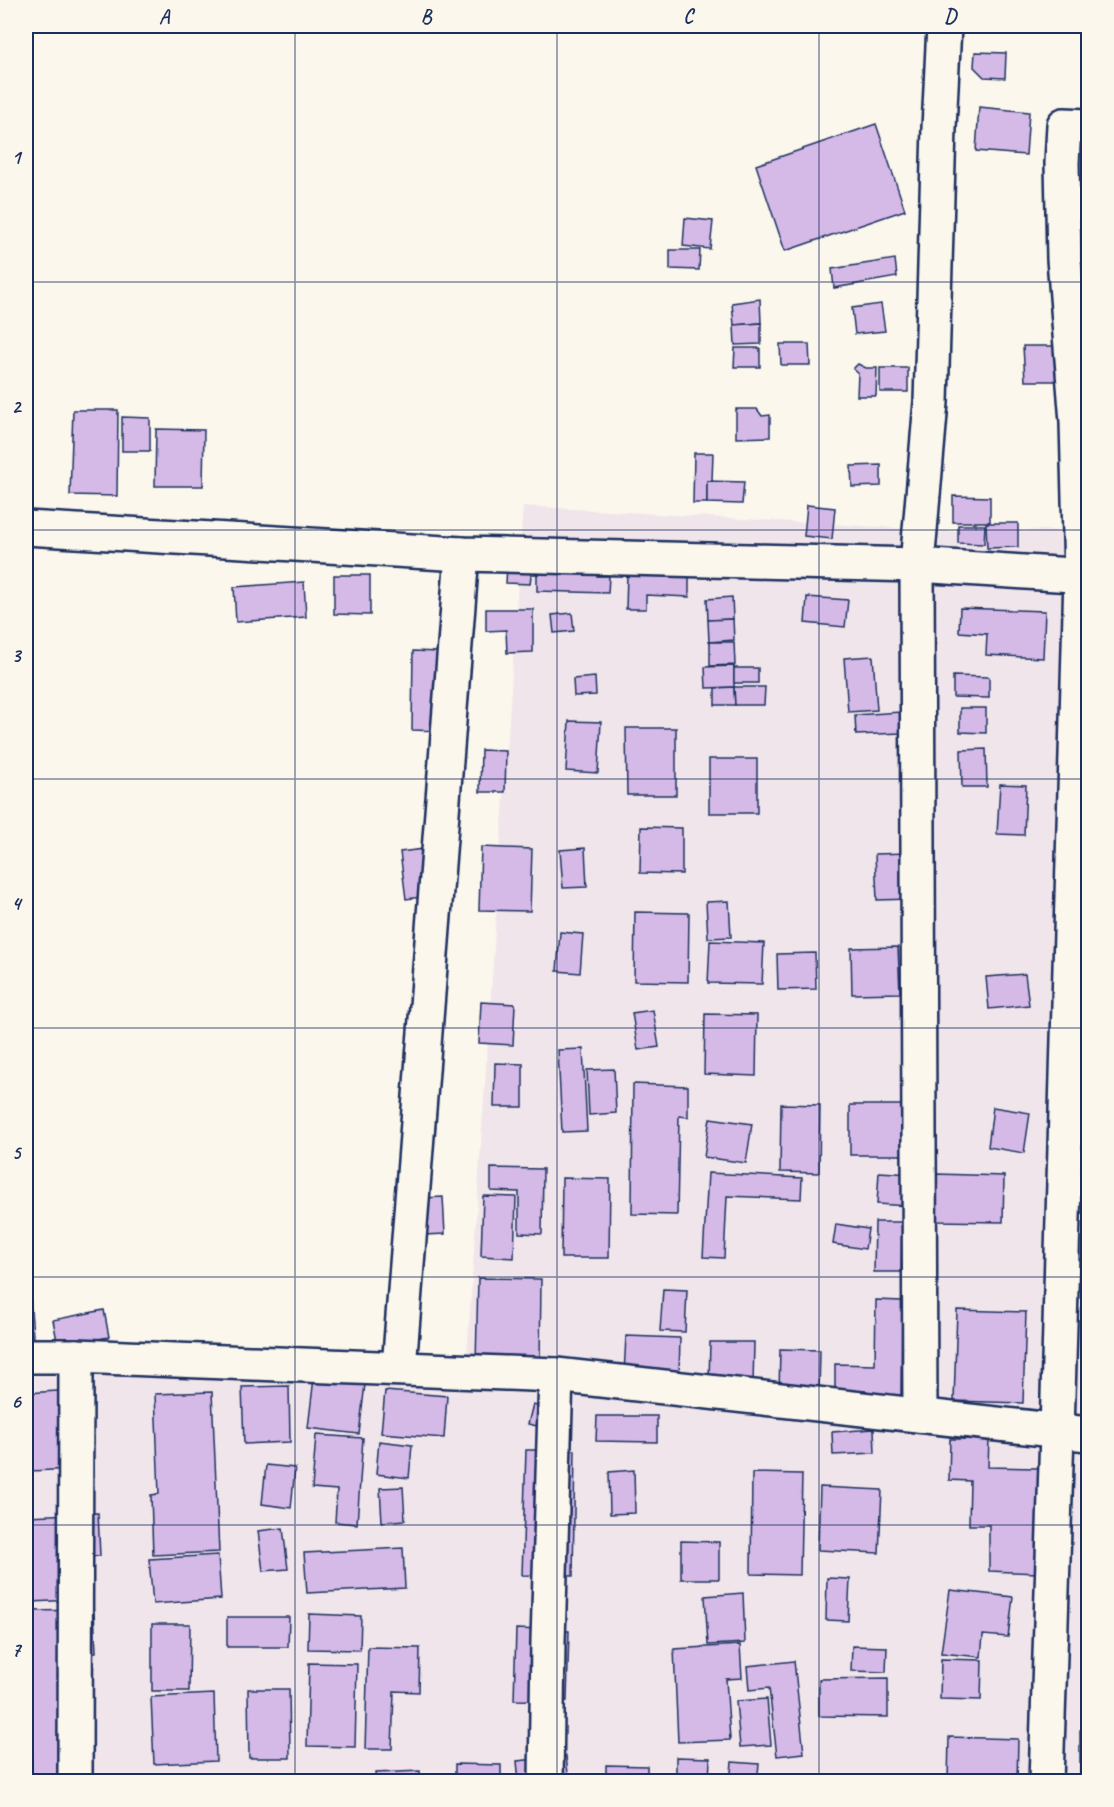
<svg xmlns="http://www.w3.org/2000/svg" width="1114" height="1807" font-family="Caveat,sans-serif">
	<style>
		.built { fill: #f0e5eb }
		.building { fill: #d5bae8; stroke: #1b2f5e; stroke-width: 1.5 }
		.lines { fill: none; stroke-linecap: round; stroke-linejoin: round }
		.minor-casing { stroke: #1b2f5e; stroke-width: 38 }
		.minor { stroke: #fbf7ec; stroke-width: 33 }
		.grid { fill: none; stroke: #1b2f5e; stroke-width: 1.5; stroke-opacity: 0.55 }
		.neatline { fill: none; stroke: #1b2f5e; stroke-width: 2 }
		.grid-label { font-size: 20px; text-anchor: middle; font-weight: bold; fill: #1b2f5e }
	</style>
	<rect width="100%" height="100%" fill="#fbf7ec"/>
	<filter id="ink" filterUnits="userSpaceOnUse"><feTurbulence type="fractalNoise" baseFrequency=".0167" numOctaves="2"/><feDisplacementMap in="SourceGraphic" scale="12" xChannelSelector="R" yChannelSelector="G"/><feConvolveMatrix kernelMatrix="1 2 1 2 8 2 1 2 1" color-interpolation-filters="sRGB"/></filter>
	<g filter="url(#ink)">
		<path class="built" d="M 523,506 L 948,531 L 1088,530 L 1088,1781 L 26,1781 L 26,1376 L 467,1357 Z"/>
		<g class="building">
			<path d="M 976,26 L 1005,26 L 1004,32 L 976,31 Z"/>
			<path d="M 975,52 L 1006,53 L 1005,78 L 984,77 L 974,67 Z"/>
			<path d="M 979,107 L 1029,112 L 1026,155 L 976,151 Z"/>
			<path d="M 876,124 L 905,210 L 785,251 L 756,165 Z"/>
			<path d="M 685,218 L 713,221 L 710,249 L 683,246 Z"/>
			<path d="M 670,250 L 700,250 L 699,270 L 670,269 Z"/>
			<path d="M 895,259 L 897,277 L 834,288 L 832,269 Z"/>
			<path d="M 760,299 L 761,323 L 734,325 L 732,303 Z"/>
			<path d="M 881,304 L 885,331 L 855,334 L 852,308 Z"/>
			<path d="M 761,323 L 761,344 L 735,345 L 734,325 Z"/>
			<path d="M 780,344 L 809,344 L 810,365 L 781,365 Z"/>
			<path d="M 1023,346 L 1058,346 L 1059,381 L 1025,381 Z"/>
			<path d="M 735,348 L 760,348 L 760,367 L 734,367 Z"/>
			<path d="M 858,364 L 866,368 L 877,368 L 876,396 L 857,396 L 858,373 L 853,369 Z"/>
			<rect x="880" y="368" width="28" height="24"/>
			<path d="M 26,403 L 29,403 L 28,476 L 26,476 Z"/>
			<path d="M 736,409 L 757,409 L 762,416 L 770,415 L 770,437 L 736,438 Z"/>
			<path d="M 73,410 L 118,410 L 117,496 L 70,495 Z"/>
			<path d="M 122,417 L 150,418 L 150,451 L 122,451 Z"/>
			<path d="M 156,429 L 204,430 L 203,486 L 155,486 Z"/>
			<path d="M 694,453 L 713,453 L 712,481 L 707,481 L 707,503 L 693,503 Z"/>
			<path d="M 881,465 L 881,486 L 852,487 L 851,466 Z"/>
			<path d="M 707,481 L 744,482 L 742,504 L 707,503 Z"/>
			<path d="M 953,496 L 990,497 L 990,522 L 953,522 Z"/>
			<path d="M 807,505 L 835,508 L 832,539 L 804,536 Z"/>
			<path d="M 986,523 L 1018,523 L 1018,547 L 987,548 Z"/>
			<path d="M 958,525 L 985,525 L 984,544 L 958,543 Z"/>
			<path d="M 537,559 L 597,560 L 597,576 L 609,576 L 608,593 L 537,591 Z"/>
			<path d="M 507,566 L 532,567 L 530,584 L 506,583 Z"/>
			<path d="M 676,566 L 689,577 L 689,597 L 646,595 L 646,609 L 626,609 L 627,573 Z"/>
			<path d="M 334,575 L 370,575 L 370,615 L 334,614 Z"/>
			<path d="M 304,582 L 306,617 L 236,622 L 234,587 Z"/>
			<path d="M 732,597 L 733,619 L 708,620 L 707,599 Z"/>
			<path d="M 807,597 L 848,600 L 845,627 L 805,623 Z"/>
			<path d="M 960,608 L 1045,611 L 1043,658 L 986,655 L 987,634 L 959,632 Z"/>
			<path d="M 486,609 L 533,609 L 533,652 L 507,653 L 506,630 L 486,631 Z"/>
			<path d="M 572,613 L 574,631 L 554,633 L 552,615 Z"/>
			<path d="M 733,619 L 734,640 L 709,642 L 708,620 Z"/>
			<path d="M 710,642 L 734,642 L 735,665 L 710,666 Z"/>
			<path d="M 413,651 L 439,652 L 438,731 L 412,730 Z"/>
			<path d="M 873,656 L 877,710 L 848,712 L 844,658 Z"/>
			<path d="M 734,666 L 734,687 L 706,688 L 705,667 Z"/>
			<rect x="734" y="668" width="24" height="15"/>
			<path d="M 953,676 L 989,677 L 989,698 L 953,697 Z"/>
			<path d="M 595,677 L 596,695 L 574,696 L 573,679 Z"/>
			<path d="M 734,687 L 735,705 L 715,705 L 715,688 Z"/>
			<path d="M 734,687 L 765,687 L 764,705 L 735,705 Z"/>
			<path d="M 960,708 L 986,708 L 986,733 L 960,732 Z"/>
			<path d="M 901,712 L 901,733 L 856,735 L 855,715 Z"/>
			<path d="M 569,721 L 601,722 L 598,773 L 566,771 Z"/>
			<path d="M 626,728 L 676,728 L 676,795 L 627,795 Z"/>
			<path d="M 986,749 L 987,787 L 962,787 L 961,750 Z"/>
			<path d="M 481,750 L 506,751 L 505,792 L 480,792 Z"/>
			<rect x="709" y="759" width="48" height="54"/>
			<path d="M 1000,784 L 1026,785 L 1024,835 L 997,834 Z"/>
			<path d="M 641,827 L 682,828 L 682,874 L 640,873 Z"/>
			<path d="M 481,847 L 532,849 L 530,911 L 479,910 Z"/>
			<path d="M 585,848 L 587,887 L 563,888 L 560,850 Z"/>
			<path d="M 423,849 L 430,896 L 406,899 L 400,852 Z"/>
			<path d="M 909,853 L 911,899 L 877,900 L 875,854 Z"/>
			<path d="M 729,901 L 731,937 L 708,938 L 706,902 Z"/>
			<path d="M 635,912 L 689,913 L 688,982 L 634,981 Z"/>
			<path d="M 560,932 L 583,934 L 580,973 L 557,971 Z"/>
			<path d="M 710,941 L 764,943 L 762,984 L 708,983 Z"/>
			<path d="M 898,947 L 900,993 L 852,994 L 851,948 Z"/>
			<path d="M 815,953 L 816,989 L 778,990 L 777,954 Z"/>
			<path d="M 1025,974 L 1029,1005 L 989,1009 L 986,977 Z"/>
			<path d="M 481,1002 L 515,1004 L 513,1045 L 479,1043 Z"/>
			<path d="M 653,1010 L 659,1047 L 638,1050 L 632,1013 Z"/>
			<path d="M 705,1014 L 757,1015 L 756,1076 L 704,1074 Z"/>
			<path d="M 583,1049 L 587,1131 L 562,1132 L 558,1050 Z"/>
			<path d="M 495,1063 L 523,1064 L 523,1107 L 494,1107 Z"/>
			<path d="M 614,1069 L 616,1113 L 589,1115 L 587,1070 Z"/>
			<path d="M 633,1084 L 688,1086 L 688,1117 L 679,1116 L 677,1215 L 632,1214 Z"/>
			<path d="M 781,1104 L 820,1105 L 819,1173 L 780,1172 Z"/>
			<path d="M 850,1105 L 905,1105 L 906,1155 L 850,1155 Z"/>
			<path d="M 993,1107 L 1030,1113 L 1024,1153 L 988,1147 Z"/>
			<path d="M 710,1118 L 752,1124 L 746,1163 L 704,1157 Z"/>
			<path d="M 491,1168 L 543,1169 L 542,1234 L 519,1233 L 519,1192 L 491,1191 Z"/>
			<path d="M 879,1172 L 911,1174 L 908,1206 L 877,1204 Z"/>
			<path d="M 708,1173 L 802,1178 L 801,1199 L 727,1196 L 724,1258 L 703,1257 Z"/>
			<path d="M 936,1174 L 1004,1176 L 1003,1222 L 935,1221 Z"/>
			<path d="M 562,1178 L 610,1179 L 609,1258 L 561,1258 Z"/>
			<path d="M 483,1196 L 516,1197 L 514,1258 L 481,1256 Z"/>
			<path d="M 443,1197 L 445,1234 L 404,1236 L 402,1199 Z"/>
			<path d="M 875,1222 L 902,1222 L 901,1272 L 874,1272 Z"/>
			<path d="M 836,1224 L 868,1229 L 865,1249 L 833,1244 Z"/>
			<path d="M 478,1278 L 541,1279 L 540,1365 L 476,1364 Z"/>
			<path d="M 663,1289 L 687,1290 L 685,1332 L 660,1331 Z"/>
			<path d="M 30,1296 L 33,1336 L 26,1336 L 26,1297 Z"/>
			<path d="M 876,1300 L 902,1301 L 901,1396 L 835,1395 L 835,1364 L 875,1365 Z"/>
			<path d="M 104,1310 L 109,1337 L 58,1346 L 53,1320 Z"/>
			<path d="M 957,1310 L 1026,1312 L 1023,1403 L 954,1401 Z"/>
			<path d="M 626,1336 L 680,1338 L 679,1376 L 624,1374 Z"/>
			<path d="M 710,1342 L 754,1342 L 753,1385 L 709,1383 Z"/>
			<path d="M 780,1349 L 820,1350 L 819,1394 L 779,1393 Z"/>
			<path d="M 314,1378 L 365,1384 L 359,1434 L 308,1428 Z"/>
			<path d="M 289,1386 L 290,1442 L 244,1444 L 242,1387 Z"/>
			<path d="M 72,1390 L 76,1469 L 30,1471 L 27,1393 Z"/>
			<path d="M 385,1391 L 447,1396 L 444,1438 L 381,1433 Z"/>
			<path d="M 212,1392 L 219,1552 L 153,1555 L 151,1495 L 159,1494 L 155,1394 Z"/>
			<path d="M 533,1404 L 572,1414 L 568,1433 L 528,1424 Z"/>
			<path d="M 597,1416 L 657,1416 L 657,1442 L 596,1441 Z"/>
			<path d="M 874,1429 L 875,1453 L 833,1455 L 832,1432 Z"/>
			<path d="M 316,1435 L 363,1438 L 357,1524 L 335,1522 L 337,1490 L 312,1488 Z"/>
			<path d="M 950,1439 L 989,1439 L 988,1467 L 1038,1468 L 1037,1573 L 989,1571 L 989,1525 L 969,1525 L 970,1481 L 949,1480 Z"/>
			<path d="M 379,1441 L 412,1445 L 409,1478 L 376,1474 Z"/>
			<path d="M 526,1450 L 575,1450 L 573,1576 L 522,1575 Z"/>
			<path d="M 266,1465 L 295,1468 L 291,1508 L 262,1504 Z"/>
			<path d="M 634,1470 L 635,1513 L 610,1514 L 609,1472 Z"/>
			<path d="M 752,1473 L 802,1474 L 800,1575 L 751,1574 Z"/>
			<path d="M 403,1487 L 405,1520 L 382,1522 L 380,1488 Z"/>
			<path d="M 820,1487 L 882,1490 L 879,1553 L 818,1550 Z"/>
			<path d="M 98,1513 L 100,1556 L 71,1558 L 73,1600 L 31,1602 L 27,1516 Z"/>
			<path d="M 283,1528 L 288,1569 L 263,1571 L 258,1531 Z"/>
			<path d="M 681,1541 L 719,1542 L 719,1579 L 681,1579 Z"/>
			<path d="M 403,1548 L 405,1588 L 307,1593 L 304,1553 Z"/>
			<path d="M 218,1555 L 221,1599 L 153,1604 L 149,1559 Z"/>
			<path d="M 827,1578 L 850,1579 L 848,1621 L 826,1620 Z"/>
			<path d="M 950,1590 L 1013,1597 L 1008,1637 L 983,1635 L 981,1657 L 941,1653 Z"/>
			<path d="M 743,1593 L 745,1643 L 708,1645 L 705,1596 Z"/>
			<path d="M 94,1610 L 96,1652 L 91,1652 L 93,1782 L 32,1782 L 28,1611 Z"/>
			<path d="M 309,1614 L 361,1616 L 360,1650 L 308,1649 Z"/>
			<path d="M 227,1617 L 289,1617 L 288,1647 L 227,1647 Z"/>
			<path d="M 152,1624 L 190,1624 L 189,1691 L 152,1691 Z"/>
			<path d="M 516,1629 L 569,1631 L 567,1701 L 514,1700 Z"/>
			<path d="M 740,1645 L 742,1678 L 726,1679 L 730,1740 L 678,1742 L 674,1649 Z"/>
			<path d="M 852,1646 L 887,1647 L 886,1672 L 851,1671 Z"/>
			<path d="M 368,1647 L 420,1648 L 419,1692 L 394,1691 L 392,1749 L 365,1749 Z"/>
			<path d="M 941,1659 L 982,1660 L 981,1700 L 940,1699 Z"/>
			<path d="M 794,1661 L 804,1753 L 777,1756 L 769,1688 L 749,1690 L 747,1666 Z"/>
			<path d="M 309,1663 L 357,1664 L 355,1747 L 307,1746 Z"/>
			<path d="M 888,1678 L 888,1717 L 819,1716 L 819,1679 Z"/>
			<path d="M 248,1689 L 289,1689 L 290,1758 L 249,1758 Z"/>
			<path d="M 214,1694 L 216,1761 L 154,1764 L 151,1697 Z"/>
			<path d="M 767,1699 L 771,1745 L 740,1747 L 736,1701 Z"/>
			<rect x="1080" y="1730" width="8" height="52"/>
			<path d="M 949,1737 L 1018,1739 L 1017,1782 L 948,1782 Z"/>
			<path d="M 566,1756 L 569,1782 L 519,1782 L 517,1761 Z"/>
			<path d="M 676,1757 L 710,1758 L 709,1782 L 676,1782 Z"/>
			<path d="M 732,1762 L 759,1764 L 757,1782 L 730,1782 Z"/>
			<path d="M 455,1764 L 501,1765 L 501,1782 L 455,1782 Z"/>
			<path d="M 606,1765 L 647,1766 L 647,1782 L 606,1782 Z"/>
			<path d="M 420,1771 L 421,1782 L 376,1782 L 375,1773 Z"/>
			<path d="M 279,1777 L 279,1782 L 231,1782 L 231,1779 Z"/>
			<path d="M 303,1779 L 353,1780 L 353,1782 L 303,1782 Z"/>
		</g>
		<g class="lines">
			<defs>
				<g id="minor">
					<path d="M 26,528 L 462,554 L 917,565 L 1088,576"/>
					<path d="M 26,1356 L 76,1356 L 556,1375 L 1088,1434"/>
					<path d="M 399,1368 L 462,554"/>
					<path d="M 920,1415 L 917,565 L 931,402 L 939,128 L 944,26"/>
					<path d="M 75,1782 L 76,1356"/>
					<path d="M 546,1782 L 548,1641 L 556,1375"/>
					<path d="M 1046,1782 L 1057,1432 L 1081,576 L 1077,422 L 1064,259 L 1062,163 L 1064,125 L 1088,126"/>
				</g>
			</defs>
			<use href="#minor" class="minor-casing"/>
			<use href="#minor" class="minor"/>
		</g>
	</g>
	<path class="grid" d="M 295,26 L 295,1782M 557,26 L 557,1782M 819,26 L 819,1782M 26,282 L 1088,282M 26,530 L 1088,530M 26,779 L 1088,779M 26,1028 L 1088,1028M 26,1277 L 1088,1277M 26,1525 L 1088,1525"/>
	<rect width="1114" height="1807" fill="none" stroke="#fbf7ec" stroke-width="66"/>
	<rect x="33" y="33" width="1048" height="1741" class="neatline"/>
	<g class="grid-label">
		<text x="164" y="23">A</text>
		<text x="426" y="23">B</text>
		<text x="688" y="23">C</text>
		<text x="950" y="23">D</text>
		<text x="16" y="164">1</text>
		<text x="16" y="413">2</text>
		<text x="16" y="662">3</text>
		<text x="16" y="910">4</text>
		<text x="16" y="1159">5</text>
		<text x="16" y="1408">6</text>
		<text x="16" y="1656">7</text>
	</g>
</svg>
